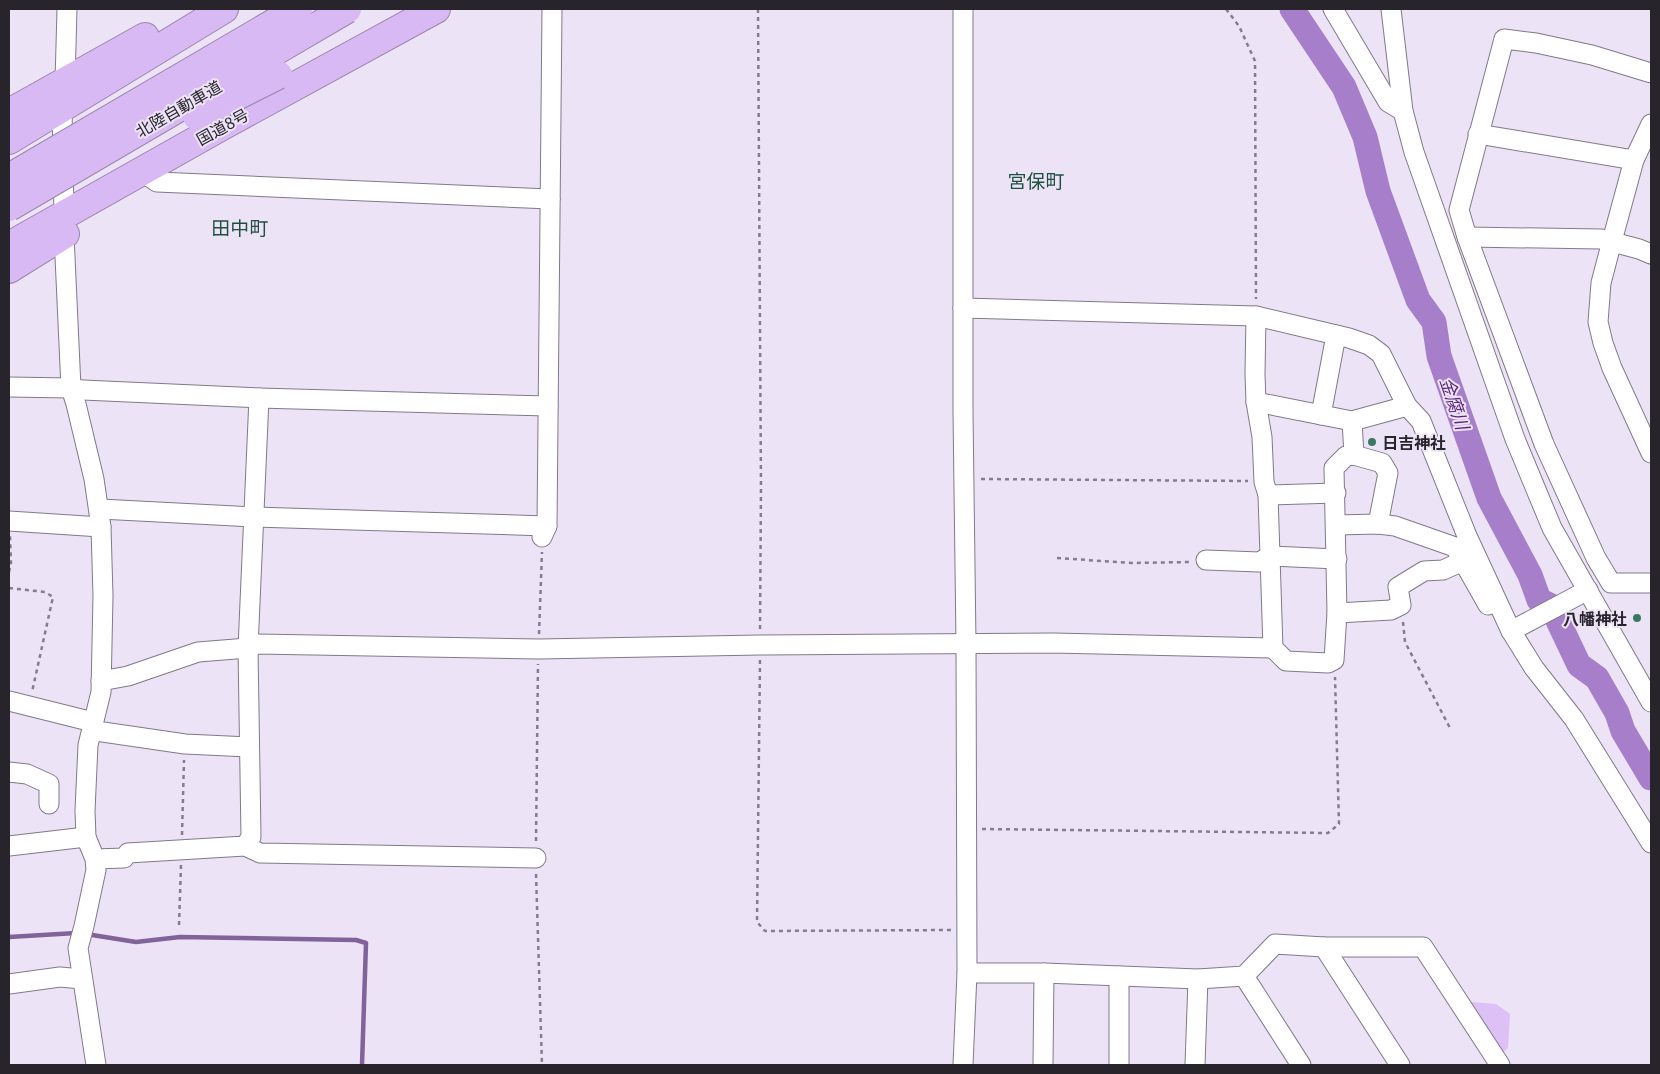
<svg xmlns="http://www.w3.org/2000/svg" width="1660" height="1074" font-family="Georgia,'Noto Sans JP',serif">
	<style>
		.green { fill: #dcc0f6 }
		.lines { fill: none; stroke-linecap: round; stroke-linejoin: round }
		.stream { stroke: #81639a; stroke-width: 4.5 }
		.river { stroke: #a77ec9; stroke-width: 25 }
		.minor-casing { stroke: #81798a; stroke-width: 21 }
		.highway-casing { stroke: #9a85ad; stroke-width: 30 }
		.path { stroke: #847e8a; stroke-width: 2.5; stroke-dasharray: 4 4; stroke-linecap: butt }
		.minor { stroke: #fff; stroke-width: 19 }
		.highway { stroke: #d8b9f3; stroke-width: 28 }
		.highway-bridge-casing { stroke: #9a85ad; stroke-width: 30; stroke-linecap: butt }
		.highway-bridge { stroke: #d8b9f3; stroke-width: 28 }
		.poi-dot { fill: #3b7863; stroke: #ede3f6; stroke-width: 2 }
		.labels { text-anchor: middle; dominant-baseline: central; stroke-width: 4; stroke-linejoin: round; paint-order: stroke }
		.street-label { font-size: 16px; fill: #27242b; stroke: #ede3f6 }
		.poi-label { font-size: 16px; font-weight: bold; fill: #27242b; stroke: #ede3f6; text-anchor: start }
		.water-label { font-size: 18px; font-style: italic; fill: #5a257e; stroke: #ede3f6 }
		.quarter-label { font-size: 19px; fill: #1f503f; stroke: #ede3f6 }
	</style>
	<rect width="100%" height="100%" fill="#ede3f6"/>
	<path class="green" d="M 1472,1002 L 1496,1004 L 1510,1014 L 1508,1048 L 1500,1055 L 1469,1004 Z"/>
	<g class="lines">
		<g class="stream">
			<path d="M 86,934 L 136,942 L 180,937 L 356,940 L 366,943 L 362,1065"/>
			<path d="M 9,937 L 76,933"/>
		</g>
		<path class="river" d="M 1292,9 L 1344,87 L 1365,137 L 1378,191 L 1418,300 L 1434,322 L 1439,356 L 1489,498 L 1530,575 L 1539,600 L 1551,606 L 1579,665 L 1597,678 L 1617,713 L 1623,731 L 1651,778"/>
		<defs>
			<g id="minor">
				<path d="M 1333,9 L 1388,102 L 1403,111"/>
				<path d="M 1391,9 L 1403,111 L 1414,152 L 1515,439 L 1552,528 L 1651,702"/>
				<path d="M 1651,73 L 1592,55 L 1536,43 L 1504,39 L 1459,210 L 1467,237 L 1544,444 L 1596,558 L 1611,583 L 1651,583"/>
				<path d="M 65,82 L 67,9"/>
				<path d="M 62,109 L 64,214"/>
				<path d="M 1651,124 L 1634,160 L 1612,241 L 1601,283 L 1598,322 L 1603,343 L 1612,368 L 1651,453"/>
				<path d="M 1478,134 L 1634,160"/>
				<path d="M 142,172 L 157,182 L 550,199"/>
				<path d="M 64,235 L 71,388 L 76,404 L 94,479 L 101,527 L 103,596 L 101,692 L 88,745 L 85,811 L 86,837 L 95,859 L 96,870 L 84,926 L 78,948 L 96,1065"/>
				<path d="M 1467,237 L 1601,239 L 1639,249 L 1651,254"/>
				<path d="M 963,308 L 1256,316 L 1349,338 L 1369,345 L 1381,354 L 1407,406 L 1421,421 L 1467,536 L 1511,631 L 1534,668 L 1574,719 L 1651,843"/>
				<path d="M 1256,316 L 1255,374 L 1256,402 L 1262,437 L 1264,482 L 1268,495 L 1273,648 L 1286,661 L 1328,663 L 1334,660 L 1337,613 L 1391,610 L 1401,605 L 1398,587 L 1424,571 L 1443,570 L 1463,561 L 1488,605"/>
				<path d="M 9,387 L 71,388 L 83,390 L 259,398 L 548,406"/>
				<path d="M 1256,402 L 1352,421 L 1407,406"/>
				<path d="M 1321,415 L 1336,335"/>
				<path d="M 1354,455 L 1382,463 L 1388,473 L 1378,524"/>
				<path d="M 1268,495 L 1336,493"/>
				<path d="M 100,509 L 254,517 L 547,526"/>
				<path d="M 9,521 L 101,527"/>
				<path d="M 1336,525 L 1378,524 L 1395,526 L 1455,547 L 1463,561"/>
				<path d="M 542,537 L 547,526 L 552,9"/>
				<path d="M 1206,560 L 1259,562 L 1271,556 L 1337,559"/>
				<path d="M 1337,613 L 1334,468 L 1346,456 L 1354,455 L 1352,421"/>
				<path d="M 1511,631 L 1588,590"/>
				<path d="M 101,681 L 128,676 L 198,652 L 248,648 L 257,644 L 539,649 L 760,645 L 1053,643 L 1273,648"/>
				<path d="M 9,701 L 93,722"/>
				<path d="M 93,722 L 96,731 L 185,744 L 249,747"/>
				<path d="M 9,772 L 27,774 L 49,784 L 49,804"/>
				<path d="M 9,846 L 86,837"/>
				<path d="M 245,846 L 260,853 L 536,858"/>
				<path d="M 95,859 L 124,858 L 128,853 L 245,846 L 251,837 L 248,648 L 259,398"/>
				<path d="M 1324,947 L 1400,1065"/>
				<path d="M 967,973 L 1044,973 L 1198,979 L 1244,976 L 1275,944 L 1324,947 L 1423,947 L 1500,1065"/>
				<path d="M 1244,976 L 1301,1065"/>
				<path d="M 9,984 L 60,977 L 82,979"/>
				<path d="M 963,1065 L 967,973 L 966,644 L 963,411 L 963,9"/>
				<path d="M 1043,1065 L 1044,973"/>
				<path d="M 1119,1065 L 1119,976"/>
				<path d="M 1195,1065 L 1198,979"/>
			</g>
			<g id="highway">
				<path d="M 9,113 L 145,37"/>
				<path d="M 9,140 L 224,9"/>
				<path d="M 9,246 L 222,126 L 436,9"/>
				<path d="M 9,269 L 65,234"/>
			</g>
		</defs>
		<use href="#minor" class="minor-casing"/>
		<use href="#highway" class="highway-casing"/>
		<g class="path">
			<path d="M 758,9 L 761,486 L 760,630"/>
			<path d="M 1226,9 L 1239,26 L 1255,61 L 1256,299"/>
			<path d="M 981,479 L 1248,481"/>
			<path d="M 1057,558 L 1132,563 L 1190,562"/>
			<path d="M 9,572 L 11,563 L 10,536"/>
			<path d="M 9,588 L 45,592 L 53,597 L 32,692"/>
			<path d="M 1403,622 L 1405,642 L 1450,728"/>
			<path d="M 539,634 L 542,552"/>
			<path d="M 760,660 L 757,922 L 765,931 L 951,930"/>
			<path d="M 982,829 L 1328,833 L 1339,824 L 1335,677"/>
			<path d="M 182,835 L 184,760"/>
			<path d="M 536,841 L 538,664"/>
			<path d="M 536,874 L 542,1065"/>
			<path d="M 179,925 L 181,865"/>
		</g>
		<use href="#minor" class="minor"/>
		<use href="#highway" class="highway"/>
		<defs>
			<g id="highway-bridge">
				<path d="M 197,116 L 278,75"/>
				<path d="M 9,178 L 298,9"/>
				<path d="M 9,207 L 347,9"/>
			</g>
		</defs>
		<use href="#highway-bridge" class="highway-bridge-casing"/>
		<use href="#highway-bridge" class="highway-bridge"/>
	</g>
	<g class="poi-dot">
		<circle cx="1372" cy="442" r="5"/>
		<circle cx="1637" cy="618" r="5"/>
	</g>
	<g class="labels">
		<g class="street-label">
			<text transform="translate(178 108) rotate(-30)">北陸自動車道</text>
			<text transform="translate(222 126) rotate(-29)">国道8号</text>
		</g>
		<g class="poi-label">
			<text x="1382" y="442">日吉神社</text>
			<text x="1627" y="618" text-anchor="end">八幡神社</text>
		</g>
		<g class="water-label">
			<text transform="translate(1456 403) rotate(71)">金腐川</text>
		</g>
		<g class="quarter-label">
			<text x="1036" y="179">宮保町</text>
			<text x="240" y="226">田中町</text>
		</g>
	</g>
	<rect width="1660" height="1074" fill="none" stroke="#27242b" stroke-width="20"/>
</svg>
